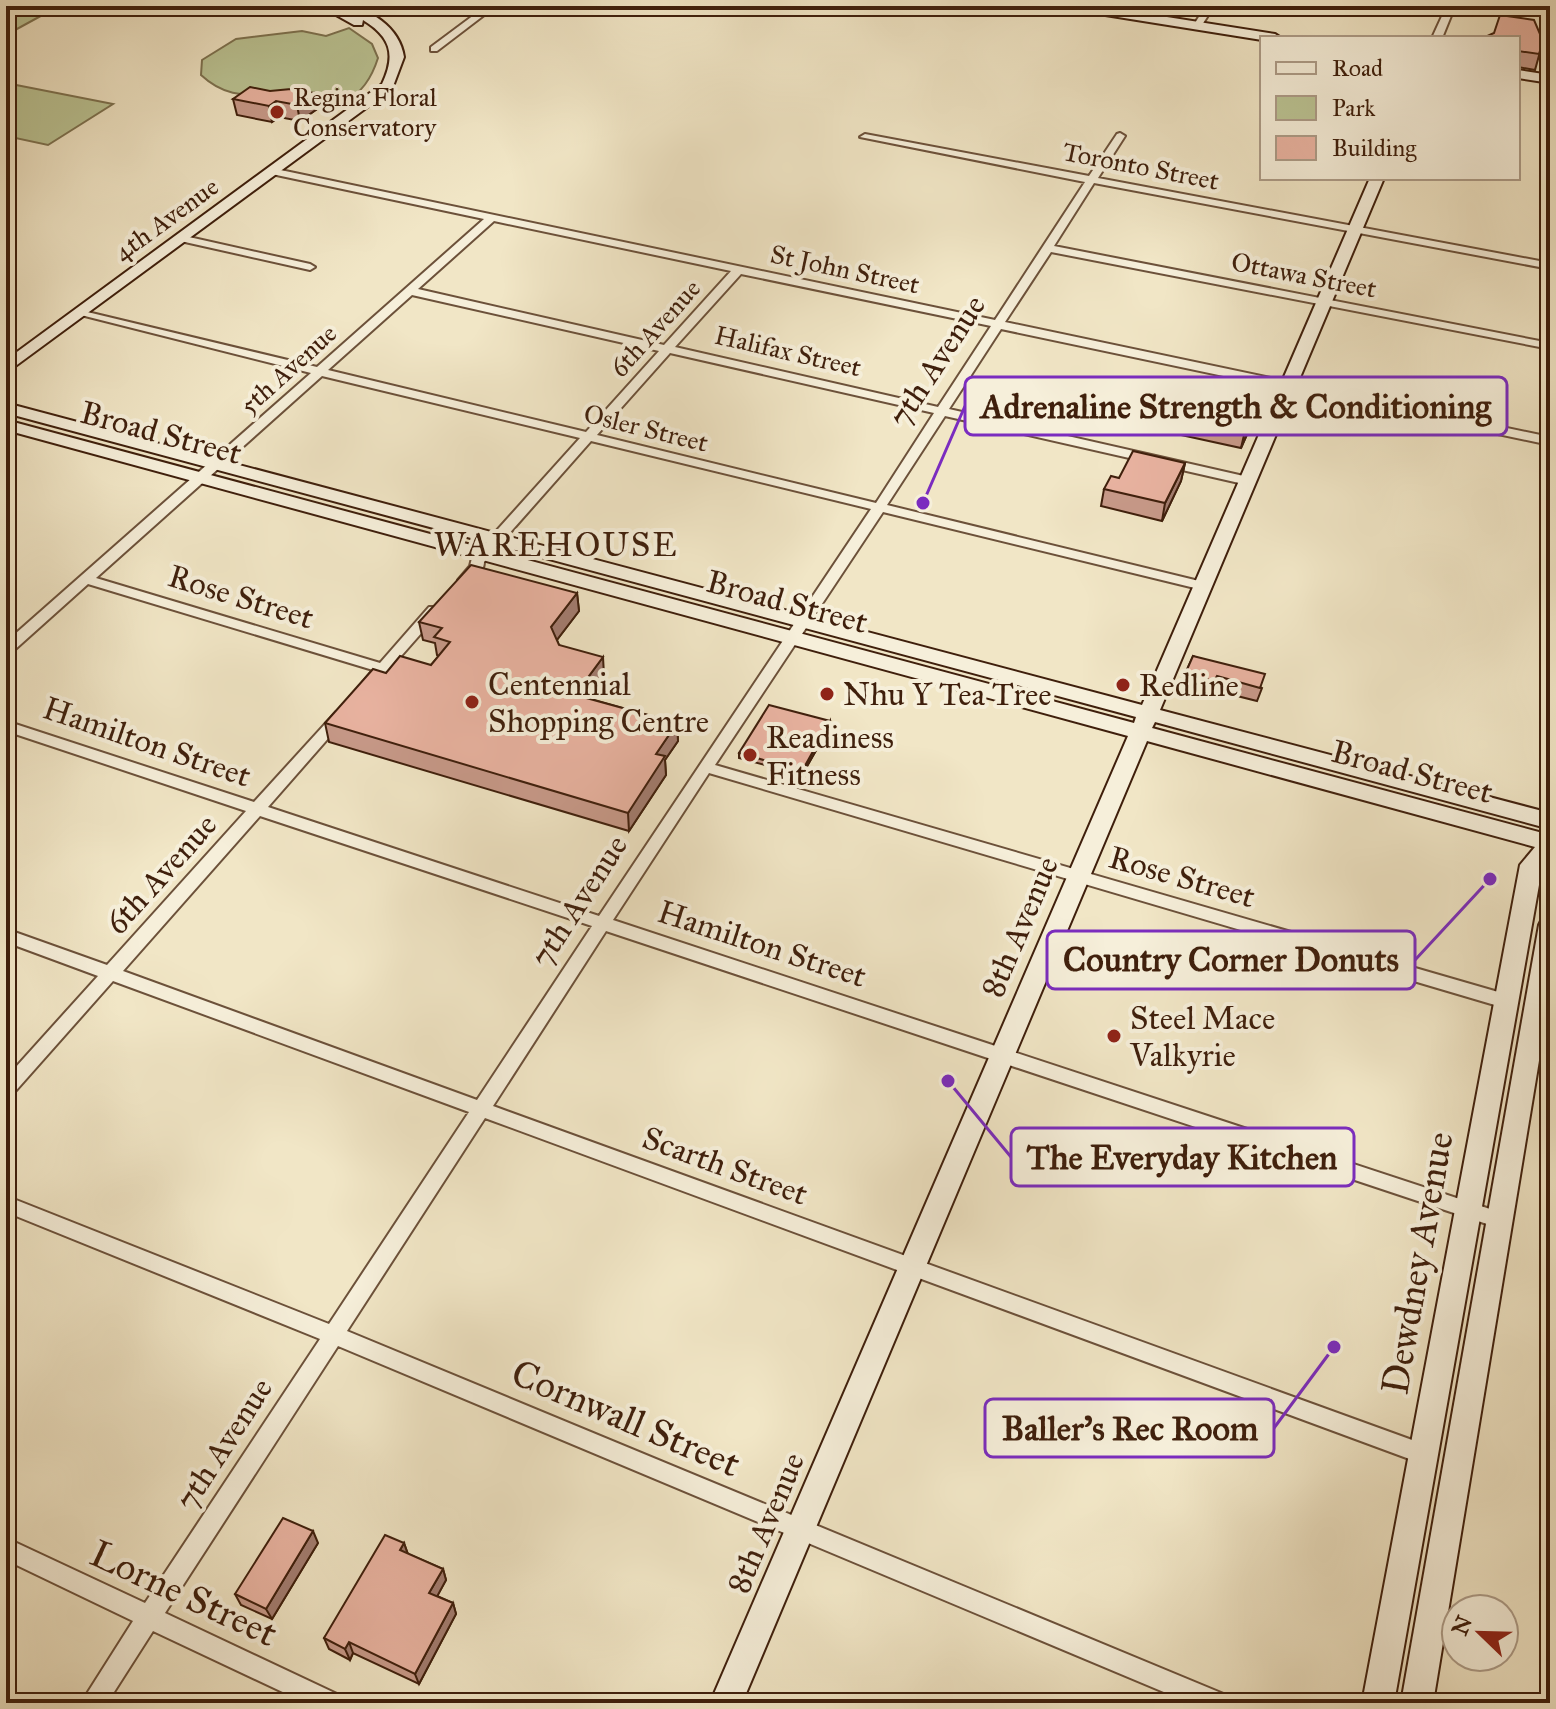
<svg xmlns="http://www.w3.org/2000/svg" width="1556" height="1709" font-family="'IM FELL Great Primer',serif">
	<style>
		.green { fill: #bbc494; stroke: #7d7250; stroke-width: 2 }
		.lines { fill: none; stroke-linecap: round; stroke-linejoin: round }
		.stream { stroke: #7a7d79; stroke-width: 3 }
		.street-casing { stroke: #6c513a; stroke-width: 4 }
		.secondary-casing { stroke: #3f1f0c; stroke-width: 4 }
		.street { fill: #f6efda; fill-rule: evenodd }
		.secondary { fill: #f6efda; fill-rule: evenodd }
		.rail-casing { stroke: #3f1f0c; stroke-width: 5 }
		.rail { stroke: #f6efda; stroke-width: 3; stroke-dasharray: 9; stroke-linecap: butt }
		.wall { fill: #c89a8a; stroke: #3f1f0c; stroke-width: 2 }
		.shaded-wall { fill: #a37d71; stroke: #3f1f0c; stroke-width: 2 }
		.building { fill: #e9b3a1; stroke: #3f1f0c; stroke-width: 2 }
		.poi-dot { fill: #8f2418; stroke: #f6efda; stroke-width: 3 }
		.labels { text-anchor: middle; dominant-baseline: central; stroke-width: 8; stroke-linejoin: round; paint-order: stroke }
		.far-poi-label { font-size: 26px; fill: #3f1f0c; stroke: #f6efda; text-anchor: start }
		.far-street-label { font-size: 26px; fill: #3f1f0c; stroke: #f6efda }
		.street-label { font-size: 32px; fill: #3f1f0c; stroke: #f6efda }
		.poi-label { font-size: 32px; fill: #3f1f0c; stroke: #f6efda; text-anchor: start }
		.neighbourhood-label { font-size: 34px; letter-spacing: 2px; fill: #3f1f0c; stroke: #f6efda }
		.near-street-label { font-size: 38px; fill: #3f1f0c; stroke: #f6efda }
		.leader { fill: none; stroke: #7b2cbf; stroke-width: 3 }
		.callout-dot { fill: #7b2cbf; stroke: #f6efda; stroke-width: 3 }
		.callout { fill: #f6efda; stroke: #7b2cbf; stroke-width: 3 }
		.callout-label { font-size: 34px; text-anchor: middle; font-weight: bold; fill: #3f1f0c }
	</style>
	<rect width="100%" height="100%" fill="#f1e6c6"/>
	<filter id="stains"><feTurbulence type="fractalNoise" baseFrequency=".0025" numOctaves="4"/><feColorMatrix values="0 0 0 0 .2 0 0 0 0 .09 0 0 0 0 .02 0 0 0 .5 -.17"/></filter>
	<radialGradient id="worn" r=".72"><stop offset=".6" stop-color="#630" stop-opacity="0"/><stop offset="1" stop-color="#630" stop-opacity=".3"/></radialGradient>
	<g class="green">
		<path d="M 6,6 L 59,6 L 6,35 Z"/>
		<path d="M 349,28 L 372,44 L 378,58 C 371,80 362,91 343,105 C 327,102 309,96 292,95 C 256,92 231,103 201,75 L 202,60 L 236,39 L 302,31 L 326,36 Z"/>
		<path d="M 6,83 L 113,104 L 48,145 L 6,136 Z"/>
	</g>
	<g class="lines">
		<path class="stream" d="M 6,20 L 30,6"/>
		<defs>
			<g id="street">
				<path d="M 486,6 L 496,6 L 437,51 L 431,51 L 431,47 Z"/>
				<path d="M 1206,6 L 1214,6 L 1200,28 L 1194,28 L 1193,26 Z"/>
				<path d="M 1404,6 L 1445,9 L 1447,6 L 1455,6 L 1442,38 L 1432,38 L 1443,14 Z"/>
				<path d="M 1120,133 L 1125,136 L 1098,178 L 1550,263 L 1550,269 L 1094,183 L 1054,246 L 1550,343 L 1550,349 L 1051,252 L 1005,322 L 1550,437 L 1550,445 L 1001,329 L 949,409 L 1248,477 L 1254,481 L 1248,485 L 945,416 L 887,505 L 1203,582 L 1210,586 L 1203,590 L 883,512 L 715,765 L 1505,994 L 1511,996 L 1514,1001 L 1511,1006 L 1505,1008 L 709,773 L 613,920 L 1499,1212 L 1506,1214 L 1509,1220 L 1506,1226 L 1499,1228 L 606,931 L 493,1106 L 1423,1444 L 1430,1447 L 1434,1454 L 1430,1461 L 1423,1464 L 485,1118 L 347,1331 L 1226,1695 L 1230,1703 L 1190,1703 L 338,1346 L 165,1613 L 339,1695 L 343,1703 L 306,1703 L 153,1631 L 107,1703 L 81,1703 L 133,1621 L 6,1560 L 6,1538 L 145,1603 L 320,1339 L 6,1212 L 6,1196 L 329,1324 L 469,1112 L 113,981 L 12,1095 L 6,1097 L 6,1078 L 98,976 L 6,942 L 6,929 L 107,965 L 246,811 L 6,731 L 6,721 L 254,802 L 336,712 L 346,712 L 348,715 L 346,718 L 268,807 L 599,916 L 871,509 L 591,441 L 484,562 C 484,571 474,582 465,584 L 458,580 L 470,566 L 472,558 L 580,438 L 322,376 L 96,578 L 380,663 L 429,607 L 439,607 L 441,610 L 439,613 L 372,689 L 362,689 L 360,686 L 373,670 L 88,584 L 11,653 L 6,655 L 6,642 L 311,373 L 73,313 L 79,310 L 317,367 L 484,219 L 267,173 L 266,171 L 271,168 L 995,320 L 1085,182 L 860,137 L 865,134 L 1089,176 L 1117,134 ZM 494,221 L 731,271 L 664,345 L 418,289 ZM 741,274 L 991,326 L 938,407 L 675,347 ZM 412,295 L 659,351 L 586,432 L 328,370 ZM 670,353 L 934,413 L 876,503 L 597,435 ZM 260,816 L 592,926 L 477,1100 L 123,971 Z"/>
				<path d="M 180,235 L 310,264 L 315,267 L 310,270 L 176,240 L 176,236 Z"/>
			</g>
			<g id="secondary">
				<path d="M 320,6 L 335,6 L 358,17 L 341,6 C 369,6 400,28 404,57 L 392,89 L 6,373 L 6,360 L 382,84 C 396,55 391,37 363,20 L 362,25 L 354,25 Z"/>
				<path d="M 1068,6 L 1097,6 L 1275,34 L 1281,38 L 1262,40 L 1074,10 Z"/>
				<path d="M 1518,70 L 1550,75 L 1550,83 L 1518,78 Z"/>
				<path d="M 1370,178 L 1384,178 L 1160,710 L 1550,813 L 1550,829 L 1155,722 L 1152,728 L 1550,835 L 1550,858 L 1542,868 L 1394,1703 L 1362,1703 L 1520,865 L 1535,847 L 1147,741 L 742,1703 L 710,1703 L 1128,736 L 6,430 L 6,420 L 1134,723 L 1136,717 L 6,413 L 6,403 L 1142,705 Z"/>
				<path d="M 1550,916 L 1550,994 L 1433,1703 L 1401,1703 L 1539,925 L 1542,919 Z"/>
			</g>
		</defs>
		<use href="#street" class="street-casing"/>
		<use href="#secondary" class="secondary-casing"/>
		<use href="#street" class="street"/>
		<use href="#secondary" class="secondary"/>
		<defs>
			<path id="rail" d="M 1545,6 L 1550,19"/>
		</defs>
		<use href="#rail" class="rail-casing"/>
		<use href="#rail" class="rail"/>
	</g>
	<g class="wall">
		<path d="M 1518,38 L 1543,41 L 1535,70 L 1518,67 Z"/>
		<path d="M 270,91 L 314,93 L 317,109 L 300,121 L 279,117 L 272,122 L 237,115 L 233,99 Z"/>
		<path d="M 1252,417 L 1249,430 L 1241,448 L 1181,435 L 1184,422 Z"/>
		<path d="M 1185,463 L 1181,481 L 1162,521 L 1101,506 L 1104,489 L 1119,478 Z"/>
		<path d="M 577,593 L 579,611 L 557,640 L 559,645 L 604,675 L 587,698 L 677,723 L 678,741 L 665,760 L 666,775 L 629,831 L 329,742 L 325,723 L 386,673 L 431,665 L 439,656 L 437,655 L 435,643 L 423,640 L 419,622 Z"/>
		<path d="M 1193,656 L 1262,688 L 1257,701 L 1213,690 L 1211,695 L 1183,688 L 1185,674 Z"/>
		<path d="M 830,726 L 802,775 L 739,758 L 739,753 Z"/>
		<path d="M 318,1543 L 272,1619 L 241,1605 L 235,1594 Z"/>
		<path d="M 404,1543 L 408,1554 L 443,1569 L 446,1580 L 437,1596 L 453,1603 L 456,1614 L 419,1684 L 353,1653 L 350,1660 L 329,1649 L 324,1638 Z"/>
	</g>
	<g class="shaded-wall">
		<path d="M 314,93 L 317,109 L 300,121 L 297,105 Z"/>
		<path d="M 276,101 L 279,117 L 272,122 L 269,106 Z"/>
		<path d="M 1252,417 L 1249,430 L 1241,448 L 1244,435 Z"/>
		<path d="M 1185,463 L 1181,481 L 1162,521 L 1165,503 Z"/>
		<path d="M 577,593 L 579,611 L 553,645 L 551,627 Z"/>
		<path d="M 603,657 L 604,675 L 577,713 L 575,695 Z"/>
		<path d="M 830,721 L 830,726 L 802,775 L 802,771 Z"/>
		<path d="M 677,723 L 678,741 L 665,760 L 666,775 L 629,831 L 628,813 L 656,754 Z"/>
		<path d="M 313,1531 L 318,1543 L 272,1619 L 266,1609 Z"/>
		<path d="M 404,1543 L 408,1555 L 400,1550 Z"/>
		<path d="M 443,1569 L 446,1580 L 433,1604 L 429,1593 Z"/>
		<path d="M 453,1603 L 456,1614 L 419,1684 L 415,1674 Z"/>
		<path d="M 349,1642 L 353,1653 L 350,1660 L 345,1649 Z"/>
	</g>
	<g class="building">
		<path d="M 1500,15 L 1534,20 L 1543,41 L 1539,54 L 1518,51 L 1518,38 L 1483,38 L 1494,33 Z"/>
		<path d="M 250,87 L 270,91 L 291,89 L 314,93 L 297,105 L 276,101 L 269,106 L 233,99 Z"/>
		<path d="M 1192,404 L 1252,417 L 1244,435 L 1184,422 Z"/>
		<path d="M 1133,451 L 1185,463 L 1165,503 L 1104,489 L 1111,476 L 1119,478 Z"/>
		<path d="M 471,565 L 577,593 L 551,627 L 559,645 L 603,657 L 575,695 L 677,723 L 656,754 L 665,756 L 628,813 L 325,723 L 373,669 L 386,673 L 400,656 L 431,665 L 450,642 L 434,637 L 442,628 L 419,622 Z"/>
		<path d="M 1193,656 L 1265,674 L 1260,688 L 1217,676 L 1214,681 L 1185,674 Z"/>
		<path d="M 769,705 L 830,721 L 802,771 L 739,753 Z"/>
		<path d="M 283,1518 L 313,1531 L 266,1609 L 235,1594 Z"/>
		<path d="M 385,1535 L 404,1543 L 400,1550 L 443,1569 L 429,1593 L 453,1603 L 415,1674 L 349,1642 L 345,1649 L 324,1638 Z"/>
	</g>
	<g class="poi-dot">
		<circle cx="277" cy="112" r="8"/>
		<circle cx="1123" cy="685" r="8"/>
		<circle cx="827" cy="694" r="8"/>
		<circle cx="472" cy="702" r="8"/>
		<circle cx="750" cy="755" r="8"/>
		<circle cx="1114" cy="1036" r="8"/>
	</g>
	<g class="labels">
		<g class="far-poi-label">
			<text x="293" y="97">Regina Floral<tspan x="293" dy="30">Conservatory</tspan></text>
		</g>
		<g class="far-street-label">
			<text transform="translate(1141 166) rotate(11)">Toronto Street</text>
			<text transform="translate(166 219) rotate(-36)">4th Avenue</text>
			<text transform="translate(845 269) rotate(12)">St John Street</text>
			<text transform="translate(1304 275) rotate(11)">Ottawa Street</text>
			<text transform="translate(655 328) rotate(-48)">6th Avenue</text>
			<text transform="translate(788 351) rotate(13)">Halifax Street</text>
			<text transform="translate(288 369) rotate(-42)">5th Avenue</text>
			<text transform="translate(646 428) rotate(14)">Osler Street</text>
		</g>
		<g class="street-label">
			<text transform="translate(937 361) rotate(-57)">7th Avenue</text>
			<text transform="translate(161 433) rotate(15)">Broad Street</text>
			<text transform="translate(241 597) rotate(17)">Rose Street</text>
			<text transform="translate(787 602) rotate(15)">Broad Street</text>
			<text transform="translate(147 742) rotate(19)">Hamilton Street</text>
			<text transform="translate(1412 772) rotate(15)">Broad Street</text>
			<text transform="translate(161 874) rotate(-48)">6th Avenue</text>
			<text transform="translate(1182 877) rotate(16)">Rose Street</text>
			<text transform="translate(579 901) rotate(-57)">7th Avenue</text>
			<text transform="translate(1020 927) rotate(-67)">8th Avenue</text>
			<text transform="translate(762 944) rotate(18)">Hamilton Street</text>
			<text transform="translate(725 1166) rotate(20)">Scarth Street</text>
			<text transform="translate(224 1444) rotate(-57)">7th Avenue</text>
			<text transform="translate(766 1523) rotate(-67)">8th Avenue</text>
		</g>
		<g class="poi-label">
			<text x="488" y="684">Centennial<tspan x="488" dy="37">Shopping Centre</tspan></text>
			<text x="1139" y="685">Redline</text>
			<text x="843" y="694">Nhu Y Tea Tree</text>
			<text x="766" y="737">Readiness<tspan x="766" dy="37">Fitness</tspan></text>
			<text x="1130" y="1018">Steel Mace<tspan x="1130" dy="37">Valkyrie</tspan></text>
		</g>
		<g class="neighbourhood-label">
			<text x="556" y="544">WAREHOUSE</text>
		</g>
		<g class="near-street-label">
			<text transform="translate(1417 1263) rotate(-80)">Dewdney Avenue</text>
			<text transform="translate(626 1418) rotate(23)">Cornwall Street</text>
			<text transform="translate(184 1593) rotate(25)">Lorne Street</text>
		</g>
	</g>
	<path class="leader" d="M923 503L965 406M1490 879L1415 960M948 1081L1011 1157M1334 1347L1274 1428"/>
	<g class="callout-dot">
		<circle cx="923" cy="503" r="8"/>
		<circle cx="1490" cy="879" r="8"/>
		<circle cx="948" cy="1081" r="8"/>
		<circle cx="1334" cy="1347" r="8"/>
	</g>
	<g class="callout">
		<rect x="965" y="377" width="542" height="58" rx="8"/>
		<rect x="1047" y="931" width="368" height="58" rx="8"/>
		<rect x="1011" y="1128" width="343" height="58" rx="8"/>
		<rect x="985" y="1399" width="289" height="58" rx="8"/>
	</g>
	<g class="callout-label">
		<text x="1236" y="418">Adrenaline Strength &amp; Conditioning</text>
		<text x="1231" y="971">Country Corner Donuts</text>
		<text x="1182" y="1169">The Everyday Kitchen</text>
		<text x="1130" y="1440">Baller's Rec Room</text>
	</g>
	<rect width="1556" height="1709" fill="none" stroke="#f1e6c6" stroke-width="32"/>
	<rect x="8" y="8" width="1540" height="1693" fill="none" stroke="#3f1f0c" stroke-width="4"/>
	<rect x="16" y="16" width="1524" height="1677" fill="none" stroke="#3f1f0c" stroke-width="2"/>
	<rect x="1260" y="36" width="260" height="144" fill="#f6efda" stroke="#ad9c88" stroke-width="2"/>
	<rect x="1276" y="62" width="40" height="12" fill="#f6efda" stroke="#ad9c88" stroke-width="2"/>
	<text x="1332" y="76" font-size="24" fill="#3f1f0c">Road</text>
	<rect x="1276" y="96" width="40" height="24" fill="#bbc494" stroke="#ad9c88" stroke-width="2"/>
	<text x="1332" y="116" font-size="24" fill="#3f1f0c">Park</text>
	<rect x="1276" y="136" width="40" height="24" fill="#e9b3a1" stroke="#ad9c88" stroke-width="2"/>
	<text x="1332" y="156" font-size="24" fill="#3f1f0c">Building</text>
	<g transform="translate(1480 1633) rotate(293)"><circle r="38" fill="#f6efda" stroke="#ad9c88" stroke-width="2"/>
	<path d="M0-6L14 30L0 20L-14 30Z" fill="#8f2418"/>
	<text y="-12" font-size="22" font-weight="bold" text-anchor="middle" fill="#3f1f0c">N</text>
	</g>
	<rect width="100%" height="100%" filter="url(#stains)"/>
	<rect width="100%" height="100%" fill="url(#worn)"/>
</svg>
